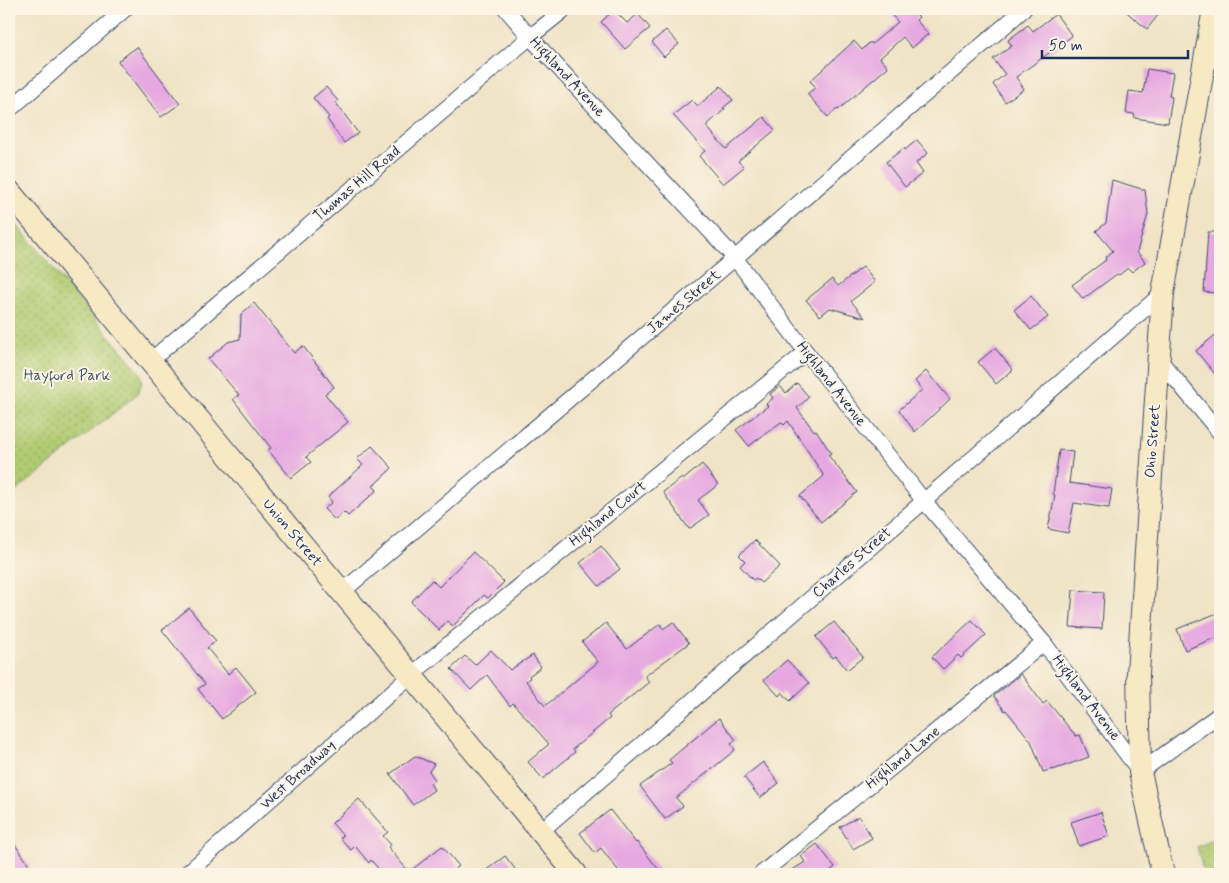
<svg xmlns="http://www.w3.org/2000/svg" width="1229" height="883" font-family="Mynerve,sans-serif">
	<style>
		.park { fill: url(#park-dots); stroke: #667d68 }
		.building { fill: #e6a8e1 }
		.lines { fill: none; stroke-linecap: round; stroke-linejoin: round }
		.street-casing { stroke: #3b4a6e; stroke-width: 17 }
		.secondary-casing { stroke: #3b4a6e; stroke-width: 24 }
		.street { stroke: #fff; stroke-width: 15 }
		.secondary { stroke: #f6e9c3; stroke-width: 22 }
		.labels { text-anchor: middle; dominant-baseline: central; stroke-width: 4; stroke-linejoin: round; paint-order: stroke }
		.street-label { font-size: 15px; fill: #1b2f5e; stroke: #fcf5e5 }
		.park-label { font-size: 15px; fill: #405663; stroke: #fcf5e5 }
	</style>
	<defs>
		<pattern id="park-dots" width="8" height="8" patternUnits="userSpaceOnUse" patternTransform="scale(1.25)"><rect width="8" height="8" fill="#b0cb71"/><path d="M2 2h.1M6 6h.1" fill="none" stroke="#8ea560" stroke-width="1.8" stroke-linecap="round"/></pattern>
	</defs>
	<rect width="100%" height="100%" fill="#fcf5e5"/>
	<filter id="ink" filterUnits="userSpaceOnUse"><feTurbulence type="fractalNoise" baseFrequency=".02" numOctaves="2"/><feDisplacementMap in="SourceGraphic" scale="10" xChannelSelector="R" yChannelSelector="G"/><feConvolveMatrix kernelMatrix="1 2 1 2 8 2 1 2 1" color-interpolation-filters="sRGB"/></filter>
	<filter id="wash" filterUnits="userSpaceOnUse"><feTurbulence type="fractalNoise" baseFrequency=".0096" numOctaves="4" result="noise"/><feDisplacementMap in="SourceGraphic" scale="20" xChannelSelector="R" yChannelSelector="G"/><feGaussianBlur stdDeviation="1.12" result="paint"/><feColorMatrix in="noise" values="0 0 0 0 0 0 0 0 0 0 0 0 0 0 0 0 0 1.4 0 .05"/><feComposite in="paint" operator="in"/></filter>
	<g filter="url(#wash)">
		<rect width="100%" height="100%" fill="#efe4c6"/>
		<g class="park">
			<path d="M 9,216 L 141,374 C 143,383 141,387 136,395 L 9,497 Z"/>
			<path d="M 1220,837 L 1220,874 L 1204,874 L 1197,847 Z"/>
		</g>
		<g id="blocks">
			<g class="building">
				<path d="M 886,9 L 911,9 L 919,17 L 916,20 L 928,34 L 912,48 L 903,37 L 880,58 L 888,67 L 838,110 L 837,109 L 828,117 L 807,94 L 816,87 L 810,81 L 854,41 L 862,50 L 870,42 L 872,44 L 898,22 Z"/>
				<path d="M 1123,9 L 1163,9 L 1147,29 Z"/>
				<path d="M 614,10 L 627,23 L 638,14 L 650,28 L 625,49 L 601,22 Z"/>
				<path d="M 1056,14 L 1072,36 L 1016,77 L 1024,89 L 1005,102 L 993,84 L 1005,74 L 993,59 L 1012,46 L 1008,40 L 1028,25 L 1033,31 Z"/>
				<path d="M 666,30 L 679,44 L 664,57 L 652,42 Z"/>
				<path d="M 137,47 L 180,104 L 161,117 L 118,61 Z"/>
				<path d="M 1147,69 L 1173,73 L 1169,96 L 1172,97 L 1168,123 L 1135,118 L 1134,114 L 1126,113 L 1129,91 L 1143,93 Z"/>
				<path d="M 721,86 L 733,100 L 723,108 L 725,109 L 706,126 L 726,149 L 764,117 L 775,130 L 738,161 L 744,167 L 723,184 L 699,156 L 705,151 L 673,115 L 692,100 L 698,106 Z"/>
				<path d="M 326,87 L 338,101 L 336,103 L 358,133 L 344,143 L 327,119 L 329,117 L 313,98 Z"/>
				<path d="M 917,140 L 928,153 L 916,163 L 923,173 L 905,187 L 886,162 L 904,148 L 905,150 Z"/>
				<path d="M 1112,180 L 1145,190 L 1148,214 L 1137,252 L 1145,262 L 1132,272 L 1128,268 L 1119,275 L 1117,274 L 1083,299 L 1072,285 L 1106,260 L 1105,258 L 1113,251 L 1096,231 L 1106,223 Z"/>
				<path d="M 1208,232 L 1220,232 L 1220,293 L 1204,292 Z"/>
				<path d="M 863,267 L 875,282 L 851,301 L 865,318 L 830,308 L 820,316 L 806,300 L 832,279 L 838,286 Z"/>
				<path d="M 1031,296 L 1048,317 L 1031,330 L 1014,310 Z"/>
				<path d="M 254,303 L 294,353 L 303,346 L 334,387 L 325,394 L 348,422 L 306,457 L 311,462 L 291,478 L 268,450 L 271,448 L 233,399 L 239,395 L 208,359 L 228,342 L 240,339 L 241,314 Z"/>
				<path d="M 1220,331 L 1220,380 L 1196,351 Z"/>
				<path d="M 995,348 L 1013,370 L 996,384 L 978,362 Z"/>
				<path d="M 926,371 L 950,399 L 915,432 L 899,410 L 922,390 L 915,381 Z"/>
				<path d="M 797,383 L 809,397 L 797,408 L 814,431 L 816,430 L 831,453 L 828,455 L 857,492 L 821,522 L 800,496 L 824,476 L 788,421 L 784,425 L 781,422 L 749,446 L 736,430 L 768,406 L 766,404 L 773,398 L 770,394 L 780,386 L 786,393 Z"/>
				<path d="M 372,446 L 392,468 L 373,486 L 377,490 L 348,516 L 344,512 L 335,520 L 324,509 L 332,502 L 328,497 L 363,465 L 357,459 Z"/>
				<path d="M 1059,450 L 1073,452 L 1069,483 L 1112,489 L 1109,508 L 1074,503 L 1068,533 L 1048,529 L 1055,495 L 1053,494 Z"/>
				<path d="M 702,464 L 718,485 L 698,500 L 709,515 L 689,529 L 663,492 L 682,478 L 683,480 Z"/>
				<path d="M 755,540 L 780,566 L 761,583 L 756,578 L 753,580 L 740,566 L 745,561 L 739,555 Z"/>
				<path d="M 601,546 L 620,569 L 599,586 L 580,563 Z"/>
				<path d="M 473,552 L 504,582 L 488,598 L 484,595 L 453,626 L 447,621 L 439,630 L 411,602 L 432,580 L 439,587 Z"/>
				<path d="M 1073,590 L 1104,592 L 1102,629 L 1070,627 Z"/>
				<path d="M 189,608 L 216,641 L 207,648 L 228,674 L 236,667 L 256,692 L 222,719 L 198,689 L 205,684 L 162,630 Z"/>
				<path d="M 1220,612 L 1220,636 L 1185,650 L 1177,629 Z"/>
				<path d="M 972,620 L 986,635 L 961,658 L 958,655 L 943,669 L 932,657 Z"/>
				<path d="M 673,622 L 689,643 L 645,676 L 649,682 L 608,715 L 610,718 L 573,749 L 575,752 L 543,779 L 528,762 L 549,744 L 513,703 L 510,706 L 487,675 L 471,690 L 451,669 L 465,656 L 475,665 L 491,650 L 510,670 L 533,655 L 541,667 L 529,676 L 530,678 L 526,681 L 545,706 L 598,662 L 582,642 L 606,623 L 627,649 L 660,624 L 663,629 Z"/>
				<path d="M 834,622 L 863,657 L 847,670 L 836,656 L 833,658 L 816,637 Z"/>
				<path d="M 787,660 L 809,683 L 790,701 L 782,692 L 779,696 L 764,680 Z"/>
				<path d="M 1021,674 L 1043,704 L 1047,701 L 1076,736 L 1080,735 L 1089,757 L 1053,770 L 1053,769 L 1043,772 L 1031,741 L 1006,710 L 1005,711 L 994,696 Z"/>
				<path d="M 719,718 L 736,740 L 731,744 L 735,750 L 676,798 L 683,806 L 665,819 L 640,786 L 672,763 L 669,760 Z"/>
				<path d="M 415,756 L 434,764 L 429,771 L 435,780 L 430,783 L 434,790 L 413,805 L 390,774 Z"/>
				<path d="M 763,762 L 779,783 L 760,798 L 744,777 Z"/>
				<path d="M 359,799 L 388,832 L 383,836 L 391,845 L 388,847 L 409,872 L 442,846 L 459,866 L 449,874 L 383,874 L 371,860 L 369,863 L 355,846 L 351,850 L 340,838 L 343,836 L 332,823 Z"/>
				<path d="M 610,810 L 636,843 L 637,842 L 662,874 L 621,874 L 601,848 L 595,853 L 580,833 Z"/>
				<path d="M 1101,812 L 1109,836 L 1079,846 L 1071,822 Z"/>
				<path d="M 859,816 L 872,838 L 853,849 L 840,827 Z"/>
				<path d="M 9,836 L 30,866 L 19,874 L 9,874 Z"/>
				<path d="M 817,844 L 835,867 L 826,874 L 786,874 L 805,862 L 801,856 Z"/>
				<path d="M 505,856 L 519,874 L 481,874 Z"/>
			</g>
		</g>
	</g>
	<g filter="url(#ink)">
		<use href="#blocks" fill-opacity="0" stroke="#3b4a6e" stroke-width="1"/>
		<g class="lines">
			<defs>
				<g id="street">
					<path d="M 506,9 L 530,37 L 735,258 L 806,352 L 924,501 L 1044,643 L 1140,772 L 1220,714"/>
					<path d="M 9,110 L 125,9"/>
					<path d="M 1158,358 L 1220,433"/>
					<path d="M 150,361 L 530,37 L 565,9"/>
					<path d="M 342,592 L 735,258 L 1024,9"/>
					<path d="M 541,831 L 924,501 L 1163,293"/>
					<path d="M 186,874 L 411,675 L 806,352"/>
					<path d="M 761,874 L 1044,643"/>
				</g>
				<g id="secondary">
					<path d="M 9,191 L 576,874"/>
					<path d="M 1163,874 L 1140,772 L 1138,673 L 1163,293 L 1214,9"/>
				</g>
			</defs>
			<use href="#street" class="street-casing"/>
			<use href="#secondary" class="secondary-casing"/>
			<use href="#street" class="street"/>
			<use href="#secondary" class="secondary"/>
		</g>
	</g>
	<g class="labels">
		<g class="street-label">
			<text transform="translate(567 77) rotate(47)">Highland Avenue</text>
			<text transform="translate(357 184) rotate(-40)">Thomas Hill Road</text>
			<text transform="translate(684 302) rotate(-40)">James Street</text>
			<text transform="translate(831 384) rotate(52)">Highland Avenue</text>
			<text transform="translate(1153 441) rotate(-86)">Ohio Street</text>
			<text transform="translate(608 514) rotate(-39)">Highland Court</text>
			<text transform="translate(292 533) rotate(50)">Union Street</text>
			<text transform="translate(852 563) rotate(-41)">Charles Street</text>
			<text transform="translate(1086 698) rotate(53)">Highland Avenue</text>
			<text transform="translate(903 758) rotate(-39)">Highland Lane</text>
			<text transform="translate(298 775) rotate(-42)">West Broadway</text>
		</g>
		<g class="park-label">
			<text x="67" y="376">Hayford Park</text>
		</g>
	</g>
	<rect width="1229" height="883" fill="none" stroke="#fcf5e5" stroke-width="30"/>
	<path d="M1042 50v8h146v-8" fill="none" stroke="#1b2f5e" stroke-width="2.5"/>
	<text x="1049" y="50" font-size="15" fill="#1b2f5e" stroke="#fcf5e5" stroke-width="4" paint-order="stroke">50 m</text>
</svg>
